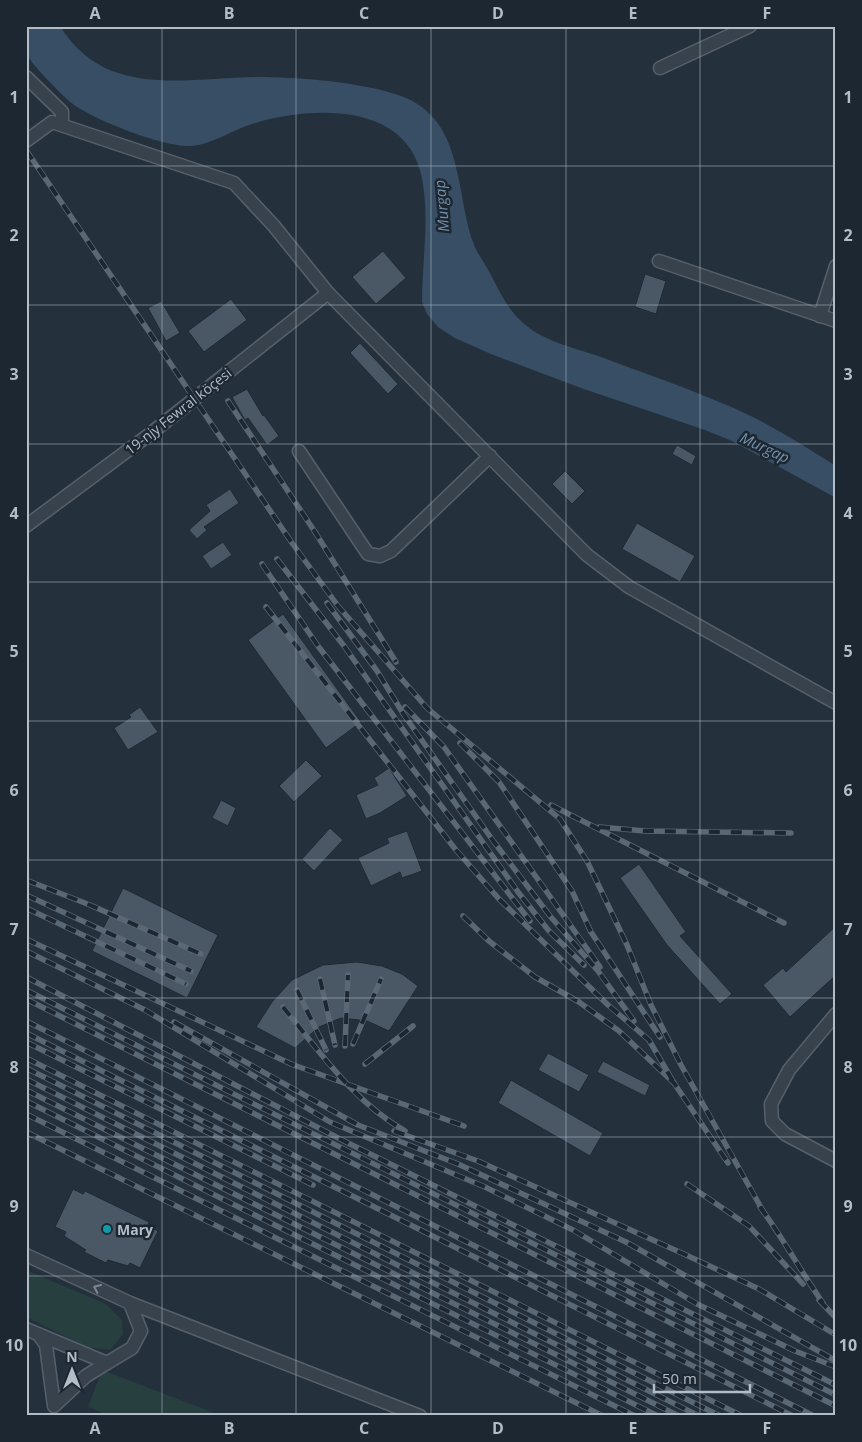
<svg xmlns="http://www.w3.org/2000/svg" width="862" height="1442" font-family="'Open Sans',sans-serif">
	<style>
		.green { fill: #273f3f }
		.water { fill: #374e64 }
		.building { fill: #4a5866; stroke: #1f2934 }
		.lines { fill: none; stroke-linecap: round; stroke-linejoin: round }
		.minor-casing { stroke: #56606b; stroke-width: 15 }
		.minor { stroke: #38424d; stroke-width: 12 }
		.rail-casing { stroke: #5a6774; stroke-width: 5.5 }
		.rail { stroke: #1d2732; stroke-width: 4; stroke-dasharray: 11; stroke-linecap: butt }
		.oneway { stroke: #7c8691 }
		.grid { fill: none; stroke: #b3bdc8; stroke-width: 1; stroke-opacity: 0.55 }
		.culture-dot { fill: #0f9aa8; stroke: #1d2732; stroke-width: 2 }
		.labels { text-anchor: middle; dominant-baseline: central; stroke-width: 5; stroke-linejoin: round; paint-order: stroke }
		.street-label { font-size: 14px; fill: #b3bdc8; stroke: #1d2732 }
		.poi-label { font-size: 14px; font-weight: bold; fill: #b3bdc8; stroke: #1d2732; text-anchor: start }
		.water-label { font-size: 15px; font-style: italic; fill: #7391ab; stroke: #1d2732 }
		.neatline { fill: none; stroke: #b3bdc8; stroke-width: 2 }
		.grid-label { font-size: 16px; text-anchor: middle; font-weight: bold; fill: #b3bdc8 }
	</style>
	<rect width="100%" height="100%" fill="#24313d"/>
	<g class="green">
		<path d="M 26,1270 L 106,1304 L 122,1320 L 123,1334 L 110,1350 L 87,1347 L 26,1317 Z"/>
		<path d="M 102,1370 L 222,1416 L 110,1416 L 88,1407 Z"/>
	</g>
	<path class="water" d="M 26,26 L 60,26 C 105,99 184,78 256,77 C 297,77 363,82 401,96 C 464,119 455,191 473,242 C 476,252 483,260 487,268 C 497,285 504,304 518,318 C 539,341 573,347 601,357 C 644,373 687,388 729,406 C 767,422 801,444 836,466 L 836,498 L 732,441 L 705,430 L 581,388 L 491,354 L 455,338 L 438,327 L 427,314 L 422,302 C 422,259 431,212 420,170 C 400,100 304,107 249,125 C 231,131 212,144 192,146 C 165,148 90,119 69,101 C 59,92 31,64 26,53 C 24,46 26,34 26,26 Z"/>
	<g class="building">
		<path d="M 383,251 L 406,278 L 376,304 L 352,277 Z"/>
		<path d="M 645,274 L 666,281 L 656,314 L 635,307 Z"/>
		<path d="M 231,299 L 247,320 L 204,352 L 188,331 Z"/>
		<path d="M 161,301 L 180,333 L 166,341 L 148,308 Z"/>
		<path d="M 360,343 L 398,384 L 388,394 L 350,353 Z"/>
		<path d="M 247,389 L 263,416 L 264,415 L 279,436 L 267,445 L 248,418 L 245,420 L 232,397 Z"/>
		<path d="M 677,445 L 696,456 L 692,465 L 672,454 Z"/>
		<path d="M 565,471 L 585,491 L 572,504 L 552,484 Z"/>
		<path d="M 230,489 L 239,503 L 204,527 L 207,530 L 197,539 L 189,530 L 210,511 L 206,505 Z"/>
		<path d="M 637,523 L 695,556 L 680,582 L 622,549 Z"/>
		<path d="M 223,542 L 232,555 L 211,569 L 202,556 Z"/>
		<path d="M 283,614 L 361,722 L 326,748 L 248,640 Z"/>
		<path d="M 140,707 L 158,732 L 128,750 L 114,728 L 131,717 L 129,715 Z"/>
		<path d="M 306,760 L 322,776 L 294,802 L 279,786 Z"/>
		<path d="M 389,768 L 407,796 L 380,813 L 366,819 L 356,795 L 378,785 L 374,778 Z"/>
		<path d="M 221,800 L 236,808 L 228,826 L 212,818 Z"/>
		<path d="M 330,828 L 343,840 L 314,871 L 302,859 Z"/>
		<path d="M 407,831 L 422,871 L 402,878 L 400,872 L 371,886 L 358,858 L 389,843 L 387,838 Z"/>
		<path d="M 639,864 L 686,932 L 680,936 L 732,994 L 720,1004 L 667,945 L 620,878 Z"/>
		<path d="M 123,888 L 218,935 L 187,998 L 92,951 Z"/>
		<path d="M 836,926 L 836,975 L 790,1017 L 763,985 L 783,968 L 786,972 Z"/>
		<path d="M 357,962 L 382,966 L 402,974 L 418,986 L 389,1031 L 367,1021 L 341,1018 L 319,1027 L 295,1048 L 256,1027 L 272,1002 L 292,980 L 323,965 Z"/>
		<path d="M 548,1053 L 589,1075 L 579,1092 L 538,1070 Z"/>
		<path d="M 603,1061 L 650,1085 L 645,1096 L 597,1072 Z"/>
		<path d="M 511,1080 L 603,1133 L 590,1156 L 498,1103 Z"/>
		<path d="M 73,1189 L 83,1194 L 85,1191 L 149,1222 L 148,1226 L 158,1231 L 140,1268 L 130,1263 L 128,1266 L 108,1260 L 106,1263 L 84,1252 L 86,1250 L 64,1236 L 66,1232 L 55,1227 Z"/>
	</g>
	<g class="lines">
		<defs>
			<g id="minor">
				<path d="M 660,68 L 750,26"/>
				<path d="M 26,77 L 62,112 L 62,125"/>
				<path d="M 26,141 L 52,122 L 234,183 L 274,226 L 328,293 L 587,555 L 629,587 L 836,703"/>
				<path d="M 659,261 L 836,321"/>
				<path d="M 820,316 L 836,266"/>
				<path d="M 299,451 L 368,554 L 380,556 L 391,551 L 490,456"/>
				<path d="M 26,526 L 150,434 L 328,293"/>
				<path d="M 836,1014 L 789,1070 L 771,1104 L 772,1121 L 785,1134 L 836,1161"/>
				<path d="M 26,1255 L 130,1303 L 141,1331 L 132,1348 L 107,1363 L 26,1329"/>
				<path d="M 130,1303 L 420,1416"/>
				<path d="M 39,1335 L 46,1345 L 54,1406 L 86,1376 L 107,1363"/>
			</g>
		</defs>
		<use href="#minor" class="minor-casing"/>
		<use href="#minor" class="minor"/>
		<defs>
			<g id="rail">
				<path d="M 26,150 L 292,543 L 338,606 L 427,708 L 560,819 L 587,861 L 627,945 L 651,1005 L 681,1065 L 763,1211"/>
				<path d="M 228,401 L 315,532 L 396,662"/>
				<path d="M 277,559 L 344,646 L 518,892 L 549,931 L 584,965"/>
				<path d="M 262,564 L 318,646 L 530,921"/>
				<path d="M 327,603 L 377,671 L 404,715 L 494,842 L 550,916 L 598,971 L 634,1021"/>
				<path d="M 266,607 L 456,850 L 499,899 L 608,1005 L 649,1040 L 674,1083"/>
				<path d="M 405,707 L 444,747 L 600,967"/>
				<path d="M 460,743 L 499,782 L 572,891 L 591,932 L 660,1037"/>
				<path d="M 551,805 L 784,923"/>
				<path d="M 599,827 L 645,831 L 791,833"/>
				<path d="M 26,880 L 90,905 L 201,954"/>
				<path d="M 26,895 L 191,971"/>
				<path d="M 26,908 L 186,984"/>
				<path d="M 463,916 L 489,941 L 535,977 L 579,1002 L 619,1031 L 674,1083 L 728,1163"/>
				<path d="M 26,939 L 291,1064 L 464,1126"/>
				<path d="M 26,951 L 145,1010 L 330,1122 L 485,1187 L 573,1230 L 697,1304 L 795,1351 L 836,1367"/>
				<path d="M 26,977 L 346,1142 L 836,1385"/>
				<path d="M 320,979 L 335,1045"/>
				<path d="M 26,990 L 836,1395"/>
				<path d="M 297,990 L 326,1050"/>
				<path d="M 26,999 L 836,1406"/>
				<path d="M 283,1007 C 320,1052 354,1102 405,1131"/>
				<path d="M 26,1021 L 814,1416"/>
				<path d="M 174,1022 L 358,1125 L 458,1164 L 626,1242 L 836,1361"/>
				<path d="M 26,1033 L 793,1416"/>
				<path d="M 26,1042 L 313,1185"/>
				<path d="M 353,1044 L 381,979"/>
				<path d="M 345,1046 L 348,975"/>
				<path d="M 26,1058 L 742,1416"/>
				<path d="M 365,1064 L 413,1026"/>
				<path d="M 26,1068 L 720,1416"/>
				<path d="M 26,1079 L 699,1416"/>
				<path d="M 26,1090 L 679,1416"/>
				<path d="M 26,1101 L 658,1416"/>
				<path d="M 26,1114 L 635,1416"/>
				<path d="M 394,1131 L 478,1161 L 686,1255 L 759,1289 L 836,1335"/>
				<path d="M 26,1132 L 603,1416"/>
				<path d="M 687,1184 L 749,1226 L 803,1284"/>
				<path d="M 760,1207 C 783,1238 801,1272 823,1303"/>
				<path d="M 819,1300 L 836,1318"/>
			</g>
		</defs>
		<use href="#rail" class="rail-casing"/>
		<use href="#rail" class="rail"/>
	</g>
	<defs><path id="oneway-chevron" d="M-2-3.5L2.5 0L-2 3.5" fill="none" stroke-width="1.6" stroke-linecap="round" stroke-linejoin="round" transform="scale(1.25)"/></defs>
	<use class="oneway" href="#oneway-chevron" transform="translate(97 1288) rotate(-155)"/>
	<path class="grid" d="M 162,26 L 162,1416M 296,26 L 296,1416M 431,26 L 431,1416M 566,26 L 566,1416M 700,26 L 700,1416M 26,166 L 836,166M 26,305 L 836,305M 26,444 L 836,444M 26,582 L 836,582M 26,721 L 836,721M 26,860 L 836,860M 26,998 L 836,998M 26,1137 L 836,1137M 26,1276 L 836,1276"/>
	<circle class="culture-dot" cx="107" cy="1229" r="5"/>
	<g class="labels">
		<g class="street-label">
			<text transform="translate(178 411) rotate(-38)">19-njy Fewral köçesi</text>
		</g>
		<g class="poi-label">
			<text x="117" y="1229">Mary</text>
		</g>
		<g class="water-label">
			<text transform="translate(441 206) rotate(-95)">Murgap</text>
			<text transform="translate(765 447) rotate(25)">Murgap</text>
		</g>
	</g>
	<rect width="862" height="1442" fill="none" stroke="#1d2732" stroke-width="55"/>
	<g transform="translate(72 1370)" stroke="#1d2732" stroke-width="4" paint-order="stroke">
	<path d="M0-4L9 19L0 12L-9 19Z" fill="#b3bdc8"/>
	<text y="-8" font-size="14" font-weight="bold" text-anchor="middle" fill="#b3bdc8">N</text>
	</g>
	<path d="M654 1384v8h96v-8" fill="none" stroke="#b3bdc8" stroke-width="2.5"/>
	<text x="662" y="1384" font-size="15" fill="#b3bdc8" stroke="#1d2732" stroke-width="4" paint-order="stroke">50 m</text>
	<rect x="28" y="28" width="806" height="1386" class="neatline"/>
	<g class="grid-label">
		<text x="95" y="19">A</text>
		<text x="229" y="19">B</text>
		<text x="364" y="19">C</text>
		<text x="498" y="19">D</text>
		<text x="633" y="19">E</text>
		<text x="767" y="19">F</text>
		<text x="14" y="103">1</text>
		<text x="848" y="103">1</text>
		<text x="14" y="241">2</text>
		<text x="848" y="241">2</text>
		<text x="14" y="380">3</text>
		<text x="848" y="380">3</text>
		<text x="14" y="519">4</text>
		<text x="848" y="519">4</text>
		<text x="14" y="657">5</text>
		<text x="848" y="657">5</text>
		<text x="14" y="796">6</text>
		<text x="848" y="796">6</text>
		<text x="14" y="935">7</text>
		<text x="848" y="935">7</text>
		<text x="14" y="1073">8</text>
		<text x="848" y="1073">8</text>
		<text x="14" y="1212">9</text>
		<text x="848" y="1212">9</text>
		<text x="14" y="1351">10</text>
		<text x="848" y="1351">10</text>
		<text x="95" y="1434">A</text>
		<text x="229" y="1434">B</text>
		<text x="364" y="1434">C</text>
		<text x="498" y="1434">D</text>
		<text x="633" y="1434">E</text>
		<text x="767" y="1434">F</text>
	</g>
</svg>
